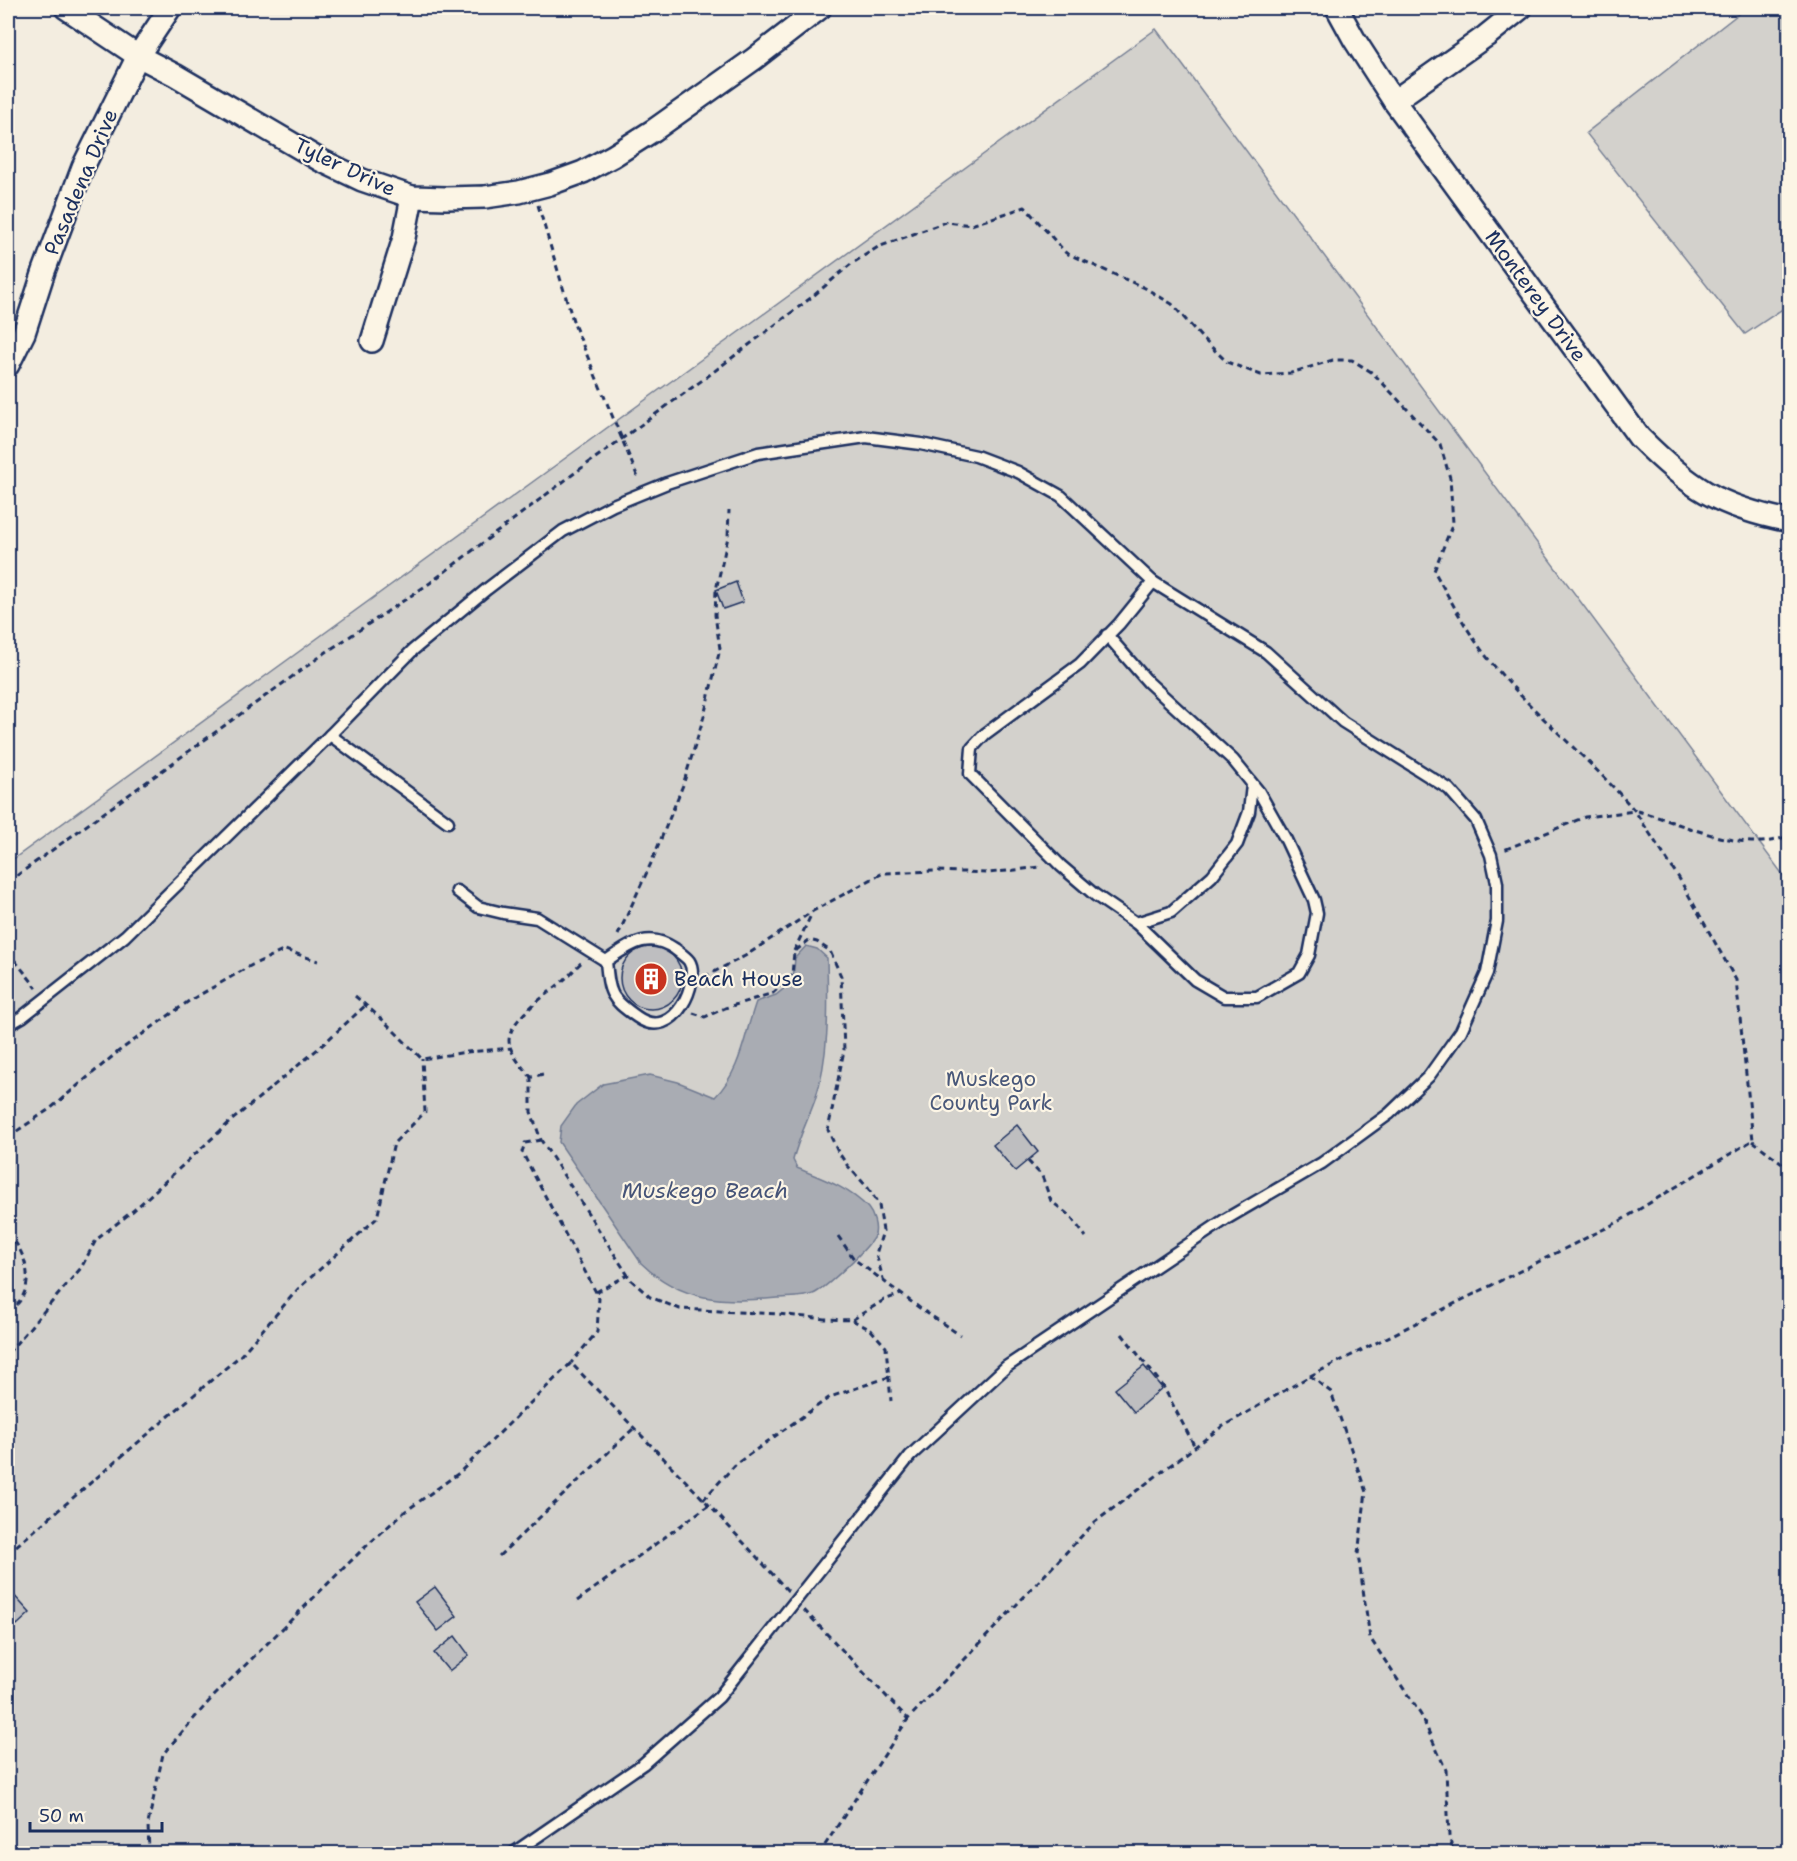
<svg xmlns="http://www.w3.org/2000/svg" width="1797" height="1861" font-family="'Shantell Sans',sans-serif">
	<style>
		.green { fill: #d3d1cc; stroke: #778095; stroke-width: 1.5 }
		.water { fill: #a9acb3; stroke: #707a91; stroke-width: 1.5 }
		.building { fill: #bebec0; stroke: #1b2f5e; stroke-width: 1.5 }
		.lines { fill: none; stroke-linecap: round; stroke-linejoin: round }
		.service-casing { stroke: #1b2f5e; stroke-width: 15 }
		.minor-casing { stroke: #1b2f5e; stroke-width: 26 }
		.path { stroke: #1b2f5e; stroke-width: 3; stroke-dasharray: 6 4.5; stroke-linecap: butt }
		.service { stroke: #fcf5e5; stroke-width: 10 }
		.minor { stroke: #fcf5e5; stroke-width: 21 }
		.labels { text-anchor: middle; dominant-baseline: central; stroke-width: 4.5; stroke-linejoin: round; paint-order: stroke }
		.street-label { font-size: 21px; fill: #1b2f5e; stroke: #fcf5e5 }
		.poi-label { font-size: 21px; fill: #1b2f5e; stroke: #fcf5e5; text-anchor: start }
		.park-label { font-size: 21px; fill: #49587a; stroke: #fcf5e5 }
		.water-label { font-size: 22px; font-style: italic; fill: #465478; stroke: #fcf5e5 }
	</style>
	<rect width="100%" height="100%" fill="#f3ede0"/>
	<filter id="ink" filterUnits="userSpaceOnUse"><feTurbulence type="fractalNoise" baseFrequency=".0167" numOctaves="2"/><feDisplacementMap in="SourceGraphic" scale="12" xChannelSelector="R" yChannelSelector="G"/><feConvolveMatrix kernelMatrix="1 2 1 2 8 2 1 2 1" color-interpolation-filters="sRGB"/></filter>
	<g filter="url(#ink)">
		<g class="green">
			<path d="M 1746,8 L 1789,8 L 1790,304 L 1745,334 L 1586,133 Z"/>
			<path d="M 1156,29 L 1789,883 L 1789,1853 L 8,1853 L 8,863 Z"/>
		</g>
		<path class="water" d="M 806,946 L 817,949 L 827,958 C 828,1005 830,1054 815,1100 C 808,1120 798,1139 793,1160 L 797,1168 C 821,1178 850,1188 868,1208 C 873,1214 877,1226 875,1234 C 872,1245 824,1290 813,1294 C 803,1298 788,1297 777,1298 C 724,1303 681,1302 641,1263 L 559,1142 L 561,1126 L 576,1105 L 603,1084 L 650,1075 L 678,1082 L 715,1097 C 741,1071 744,1036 756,1002 L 776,995 L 793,981 L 795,958 Z"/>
		<g class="building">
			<path d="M 736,582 L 743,602 L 723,609 L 716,590 Z"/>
			<circle cx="651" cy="978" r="31"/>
			<path d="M 1017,1125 L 1038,1152 L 1015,1171 L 993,1145 Z"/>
			<path d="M 1144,1366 L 1162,1388 L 1134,1412 L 1115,1389 Z"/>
			<path d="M 435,1587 L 457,1616 L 438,1631 L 415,1602 Z"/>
			<path d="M 11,1592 L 30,1613 L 17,1625 L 8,1614 L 8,1595 Z"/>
			<path d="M 455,1636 L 469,1655 L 449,1671 L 434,1653 Z"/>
		</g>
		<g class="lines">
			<defs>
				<g id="service">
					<path d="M 1107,635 L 1148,682 L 1233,760 L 1259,792 L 1286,840 L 1314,900 L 1317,913 L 1309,955 L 1299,973 L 1257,997 L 1224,997 L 1195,980 L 1136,923 L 1095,895 L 1061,866 L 970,774 L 972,748 L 985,734 L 1080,664 L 1119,624 L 1153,582"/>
					<path d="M 330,735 L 448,822"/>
					<path d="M 457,891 L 478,907 L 503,913 L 537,918 L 606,961 C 609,994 610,998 637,1017 C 675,1044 701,979 689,961 C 686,957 680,953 675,949 C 648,930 630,945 606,961"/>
					<path d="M 1136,923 L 1171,912 L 1212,876 L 1237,844 L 1249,812 L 1252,785"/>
					<path d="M 8,1025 L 22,1017 L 125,936 L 330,735 L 413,650 L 487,589 L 563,531 L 613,505 L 667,483 L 758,453 L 866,437 L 921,444 L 976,456 L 1018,472 L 1061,496 L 1153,582 L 1266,652 L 1343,722 L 1449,789 L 1476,820 L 1491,855 L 1497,883 L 1497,921 L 1487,973 L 1461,1031 L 1429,1076 L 1389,1114 L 1322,1163 L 1226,1219 L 1006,1367 L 910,1456 L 719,1697 L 643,1764 L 512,1854"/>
				</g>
				<g id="minor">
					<path d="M 66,8 L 138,56 L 175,75 L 320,160 L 362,180 L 412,197 L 446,198 L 485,197 L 519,192 L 550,184 L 583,172 L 613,156 L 654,130 L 754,59 L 820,8"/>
					<path d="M 1337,8 L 1354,39 L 1394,101 L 1639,437 C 1689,487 1718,507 1790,521"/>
					<path d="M 1394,101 L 1486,36 L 1521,8"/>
					<path d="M 372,341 L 404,238 L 412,197"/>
					<path d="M 8,365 L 24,333 L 44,271 L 83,167 L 138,56 L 170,8"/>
				</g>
			</defs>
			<use href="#service" class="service-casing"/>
			<use href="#minor" class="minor-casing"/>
			<g class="path">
				<path d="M 538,205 L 574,324 L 639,480"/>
				<path d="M 1637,811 C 1682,822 1744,857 1790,835"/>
				<path d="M 8,882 L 325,653 L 430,583 L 572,475 L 708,376 L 812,297 L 851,264 L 878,247 L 946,222 L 971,225 L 1025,207 L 1066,253 L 1145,288 L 1172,304 L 1201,337 L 1227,362 L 1261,375 L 1291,373 L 1333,360 L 1352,360 L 1373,373 L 1440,444 L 1450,478 L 1453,523 L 1434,571 C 1453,604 1470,638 1495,667 C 1538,718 1591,760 1635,811 L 1585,817 L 1504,850"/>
				<path d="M 618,935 L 652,861 L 683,785 L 704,716 L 720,649 L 715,615 L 716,590 L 728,537 L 729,510"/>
				<path d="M 794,951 L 812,913"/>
				<path d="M 8,952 L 37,988"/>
				<path d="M 704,977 L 745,956 L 813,911 L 883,873 L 935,871 L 989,873 L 1041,867"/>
				<path d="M 355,996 L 384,1021 L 422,1059 L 467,1052 L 512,1048"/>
				<path d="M 693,1013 L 705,1017 L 725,1008 L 773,993 L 792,975 L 794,952 L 809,940 L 817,942 L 830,951 L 841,976 L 844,1050 L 828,1130 L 837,1150 L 847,1165 L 868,1188 L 879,1205 L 883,1231 L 876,1254 L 884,1282"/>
				<path d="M 543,1074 L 531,1077 C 523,1068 510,1054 509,1041 C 509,1018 550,993 565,979 C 571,974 576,967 582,962"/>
				<path d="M 531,1077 L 531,1112 L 541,1140 L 631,1280 L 650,1297 L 680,1309 L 778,1314 L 825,1319 L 852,1320 L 884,1300 L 901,1294"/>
				<path d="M 8,1137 L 51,1108 L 119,1051 L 189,1001 L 252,965 L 285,950 L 318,961"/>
				<path d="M 541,1140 L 525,1143 L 522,1152 L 599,1298 L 597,1332 L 571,1363"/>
				<path d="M 1753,1141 L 1790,1169"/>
				<path d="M 1028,1161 L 1042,1176 L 1051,1201 L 1070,1216 L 1086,1237"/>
				<path d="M 8,1233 C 23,1249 35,1278 21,1299 C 18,1304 12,1309 8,1313"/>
				<path d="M 838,1236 L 854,1259 L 921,1309 L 960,1335"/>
				<path d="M 596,1292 L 628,1275"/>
				<path d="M 852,1320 L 871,1330 L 886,1347 L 891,1401"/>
				<path d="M 1122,1334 L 1163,1386 L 1194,1445"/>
				<path d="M 8,1353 L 81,1268 L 96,1240 L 134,1210 L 231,1121 L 319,1048 L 366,1005"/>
				<path d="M 1310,1376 L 1331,1392 L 1366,1492 L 1358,1554 L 1370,1638 L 1421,1715 L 1446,1770 L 1449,1836 L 1454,1854"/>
				<path d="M 703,1500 L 736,1464 L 830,1397 L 889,1377"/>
				<path d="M 8,1553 L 241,1355 L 298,1289 L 377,1218 L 394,1143 L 425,1112 L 422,1059"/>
				<path d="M 499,1556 L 634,1428"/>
				<path d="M 577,1601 L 709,1505"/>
				<path d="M 804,1610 L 908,1719 L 1095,1522 L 1220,1428 L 1310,1376 L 1620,1221 L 1753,1140 L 1736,980 L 1679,878 L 1635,811"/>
				<path d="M 149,1854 L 148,1824 L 163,1754 L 211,1699 L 361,1551 L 403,1513 L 459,1473 L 571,1363 L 709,1505 L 788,1591"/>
				<path d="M 819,1854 L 908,1719"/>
			</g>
			<use href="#service" class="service"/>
			<use href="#minor" class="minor"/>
		</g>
	</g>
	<defs>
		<symbol id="building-disc" viewBox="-11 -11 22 22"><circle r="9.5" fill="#c8321e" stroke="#fcf5e5"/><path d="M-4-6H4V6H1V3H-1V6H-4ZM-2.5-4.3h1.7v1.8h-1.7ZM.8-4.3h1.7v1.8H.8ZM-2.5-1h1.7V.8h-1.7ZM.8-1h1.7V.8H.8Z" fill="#fff"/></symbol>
	</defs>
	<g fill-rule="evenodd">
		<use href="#building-disc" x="632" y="960" width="38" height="38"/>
	</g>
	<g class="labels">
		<g class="street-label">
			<text transform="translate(345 167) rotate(25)">Tyler Drive</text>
			<text transform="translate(81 182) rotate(-67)">Pasadena Drive</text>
			<text transform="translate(1536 296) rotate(54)">Monterey Drive</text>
		</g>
		<g class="poi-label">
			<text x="674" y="979">Beach House</text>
		</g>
		<g class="park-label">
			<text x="991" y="1079">Muskego<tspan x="991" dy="24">County Park</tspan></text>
		</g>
		<g class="water-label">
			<text x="705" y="1190">Muskego Beach</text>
		</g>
	</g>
	<rect width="1797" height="1861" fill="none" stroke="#fcf5e5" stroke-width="30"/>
	<rect x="15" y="15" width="1767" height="1831" fill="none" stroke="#1b2f5e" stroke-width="2" filter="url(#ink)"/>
	<path d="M30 1822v9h132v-9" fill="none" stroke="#1b2f5e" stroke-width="3"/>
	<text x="39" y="1822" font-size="18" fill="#1b2f5e" stroke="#fcf5e5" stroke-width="4.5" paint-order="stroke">50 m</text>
</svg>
